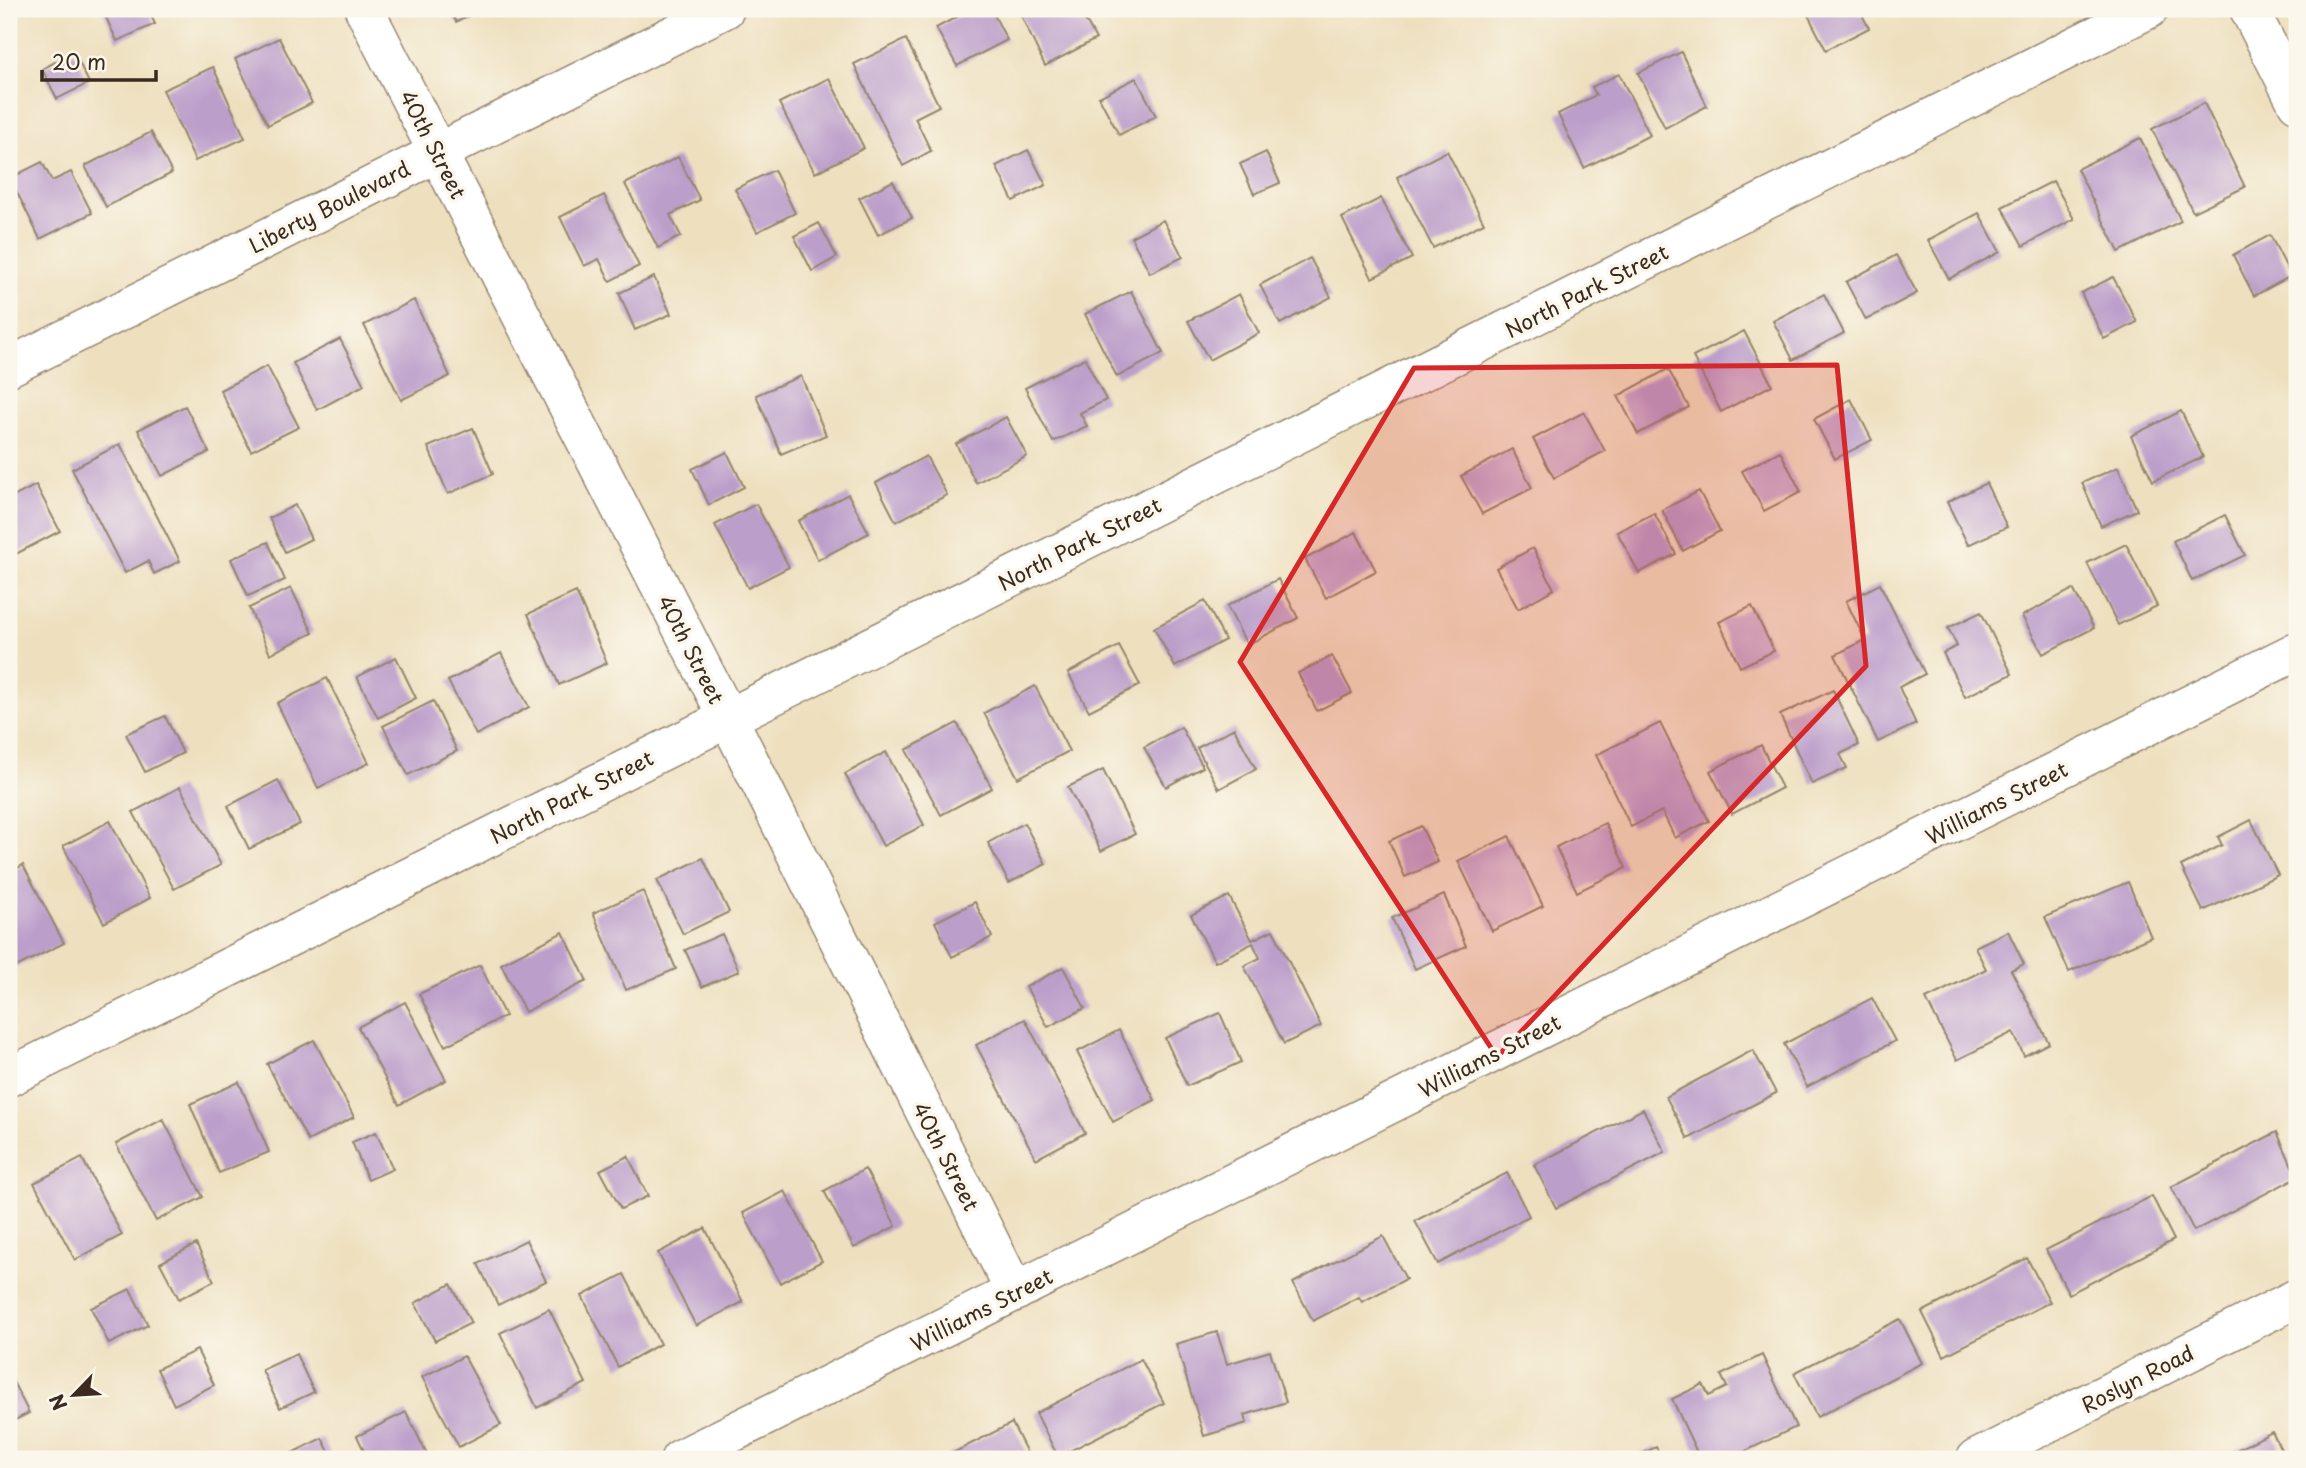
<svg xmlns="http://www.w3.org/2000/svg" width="2306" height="1468" font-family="'Playpen Sans',sans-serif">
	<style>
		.building { fill: #bb9eca }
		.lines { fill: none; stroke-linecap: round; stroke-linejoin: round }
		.minor-casing { stroke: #94856e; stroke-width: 41 }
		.minor { stroke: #fff; stroke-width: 38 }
		.marked { fill: #d62828; fill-opacity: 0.2; stroke: #d62828; stroke-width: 5; stroke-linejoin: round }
		.labels { text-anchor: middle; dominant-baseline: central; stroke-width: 7; stroke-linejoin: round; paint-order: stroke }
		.street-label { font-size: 21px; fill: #3b2a1e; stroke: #fbf7ec }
	</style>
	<rect width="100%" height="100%" fill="#fbf7ec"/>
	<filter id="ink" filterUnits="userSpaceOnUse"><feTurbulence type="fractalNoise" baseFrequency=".0143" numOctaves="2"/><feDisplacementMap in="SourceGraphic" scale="14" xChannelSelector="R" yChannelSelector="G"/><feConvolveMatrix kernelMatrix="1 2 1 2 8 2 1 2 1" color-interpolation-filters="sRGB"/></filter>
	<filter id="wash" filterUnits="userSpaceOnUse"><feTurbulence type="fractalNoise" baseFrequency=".00686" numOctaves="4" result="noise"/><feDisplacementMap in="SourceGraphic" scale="28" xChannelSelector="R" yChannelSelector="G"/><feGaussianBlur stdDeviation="1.57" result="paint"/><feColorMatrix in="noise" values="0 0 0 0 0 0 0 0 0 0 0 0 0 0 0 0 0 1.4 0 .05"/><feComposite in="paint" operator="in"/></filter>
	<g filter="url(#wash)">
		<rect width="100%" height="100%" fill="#eee0bf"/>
		<g id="blocks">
			<g class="building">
				<path d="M 102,9 L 148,9 L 155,24 L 117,41 Z"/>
				<path d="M 449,9 L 483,9 L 456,22 Z"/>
				<path d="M 972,9 L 991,9 L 1007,40 L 957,66 L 936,28 Z"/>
				<path d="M 1018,9 L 1079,9 L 1096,39 L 1045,66 Z"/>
				<path d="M 1805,9 L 1859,9 L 1869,28 L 1826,50 Z"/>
				<path d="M 279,38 L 312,103 L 268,125 L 235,59 Z"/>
				<path d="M 906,39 L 939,106 L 915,118 L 931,151 L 903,166 L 854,64 Z"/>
				<path d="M 74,52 L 89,83 L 57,99 L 42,69 Z"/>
				<path d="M 1681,52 L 1707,106 L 1665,128 L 1638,73 Z"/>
				<path d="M 213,67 L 245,138 L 195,161 L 163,90 Z"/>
				<path d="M 1619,74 L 1650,135 L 1584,168 L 1558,114 L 1596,95 L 1592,87 Z"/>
				<path d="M 829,78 L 864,148 L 815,173 L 779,103 Z"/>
				<path d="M 1136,78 L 1156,116 L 1119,135 L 1099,97 Z"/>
				<path d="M 2204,103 L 2245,187 L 2193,212 L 2152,129 Z"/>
				<path d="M 151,132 L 172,173 L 106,207 L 85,166 Z"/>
				<path d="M 2140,138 L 2181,221 L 2119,252 L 2077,169 Z"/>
				<path d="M 1028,150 L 1046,185 L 1013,201 L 996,166 Z"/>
				<path d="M 1447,151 L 1484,223 L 1433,248 L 1397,177 Z"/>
				<path d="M 1266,152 L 1280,183 L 1254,194 L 1240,164 Z"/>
				<path d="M 678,157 L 700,200 L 670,215 L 681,236 L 658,248 L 625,184 Z"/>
				<path d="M 42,162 L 52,181 L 71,172 L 92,213 L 40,239 L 10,178 Z"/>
				<path d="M 774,170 L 795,213 L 757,232 L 735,189 Z"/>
				<path d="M 893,181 L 912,218 L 878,235 L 859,198 Z"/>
				<path d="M 2053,181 L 2074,219 L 2023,246 L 2002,207 Z"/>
				<path d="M 604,195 L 639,266 L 610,281 L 599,259 L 584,266 L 560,217 Z"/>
				<path d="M 1381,198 L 1412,258 L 1372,278 L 1342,218 Z"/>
				<path d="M 1979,213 L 2000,252 L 1949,279 L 1928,240 Z"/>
				<path d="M 1163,220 L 1183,257 L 1150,273 L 1131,237 Z"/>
				<path d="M 819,223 L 837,257 L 812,271 L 794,236 Z"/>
				<path d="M 2270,235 L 2291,276 L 2254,296 L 2233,255 Z"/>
				<path d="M 1896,255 L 1917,293 L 1866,320 L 1846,282 Z"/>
				<path d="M 1310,258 L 1331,297 L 1280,324 L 1260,285 Z"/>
				<path d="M 654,277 L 671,314 L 635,330 L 619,293 Z"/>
				<path d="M 2113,277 L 2137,322 L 2104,339 L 2081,293 Z"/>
				<path d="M 1131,291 L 1163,353 L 1117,377 L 1085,314 Z"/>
				<path d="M 1239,294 L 1259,333 L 1209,360 L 1188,321 Z"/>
				<path d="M 1824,294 L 1844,333 L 1793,360 L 1773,321 Z"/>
				<path d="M 414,300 L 450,376 L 401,400 L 364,325 Z"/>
				<path d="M 1744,331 L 1772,385 L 1721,412 L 1693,357 Z"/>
				<path d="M 340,339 L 364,385 L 317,410 L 293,363 Z"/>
				<path d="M 1085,358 L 1106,400 L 1080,413 L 1087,426 L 1053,442 L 1025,388 Z"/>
				<path d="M 267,366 L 299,427 L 251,451 L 220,390 Z"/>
				<path d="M 1668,369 L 1689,407 L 1638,434 L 1618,396 Z"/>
				<path d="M 801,376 L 826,435 L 781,454 L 756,395 Z"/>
				<path d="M 1851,399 L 1872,440 L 1835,459 L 1814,419 Z"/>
				<path d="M 185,406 L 209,452 L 162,476 L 138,430 Z"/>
				<path d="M 2181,411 L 2203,457 L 2153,481 L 2131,436 Z"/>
				<path d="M 1584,412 L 1605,451 L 1554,478 L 1533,439 Z"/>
				<path d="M 1006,417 L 1027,456 L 976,483 L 956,444 Z"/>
				<path d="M 473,428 L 493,474 L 448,494 L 428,447 Z"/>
				<path d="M 120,444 L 180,561 L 154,574 L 148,561 L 125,573 L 72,469 Z"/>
				<path d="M 1512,449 L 1532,488 L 1482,514 L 1461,476 Z"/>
				<path d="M 1780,451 L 1801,492 L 1764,511 L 1742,471 Z"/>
				<path d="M 727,452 L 744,487 L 709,505 L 692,469 Z"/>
				<path d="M 926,456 L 947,495 L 896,522 L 876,483 Z"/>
				<path d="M 2118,467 L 2137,510 L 2101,526 L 2082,483 Z"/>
				<path d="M 1986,483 L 2007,527 L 1968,545 L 1947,502 Z"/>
				<path d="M 36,485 L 60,531 L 12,556 L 9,549 L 9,499 Z"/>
				<path d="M 1699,491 L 1720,531 L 1683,551 L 1662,510 Z"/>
				<path d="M 848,494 L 869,533 L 818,560 L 798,521 Z"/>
				<path d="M 756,504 L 789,567 L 748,588 L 715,525 Z"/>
				<path d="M 295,505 L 311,539 L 285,552 L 269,518 Z"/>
				<path d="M 1654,513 L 1676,554 L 1639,573 L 1617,532 Z"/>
				<path d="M 2225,515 L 2245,555 L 2192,581 L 2173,541 Z"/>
				<path d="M 1356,532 L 1376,571 L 1326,598 L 1305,559 Z"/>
				<path d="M 268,542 L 285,580 L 248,596 L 231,559 Z"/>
				<path d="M 2126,544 L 2157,606 L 2118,625 L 2087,563 Z"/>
				<path d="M 1533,548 L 1554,589 L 1518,609 L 1496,568 Z"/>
				<path d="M 1278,579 L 1298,618 L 1247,645 L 1227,606 Z"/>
				<path d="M 1880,584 L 1925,674 L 1899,687 L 1916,724 L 1878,742 L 1835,655 L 1865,640 L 1846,601 Z"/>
				<path d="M 291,588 L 313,633 L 270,654 L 249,608 Z"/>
				<path d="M 2073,589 L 2094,628 L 2043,654 L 2022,616 Z"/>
				<path d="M 576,592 L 607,663 L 559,685 L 528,614 Z"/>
				<path d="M 1205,601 L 1225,640 L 1175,667 L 1154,628 Z"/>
				<path d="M 1752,606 L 1774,651 L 1740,667 L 1719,622 Z"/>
				<path d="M 1981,612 L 2012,674 L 1965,697 L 1943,653 L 1957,646 L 1948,628 Z"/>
				<path d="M 1119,646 L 1140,685 L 1089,711 L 1068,673 Z"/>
				<path d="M 501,653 L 529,707 L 476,735 L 448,681 Z"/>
				<path d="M 1332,656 L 1352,693 L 1317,711 L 1298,673 Z"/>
				<path d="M 396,657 L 416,698 L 378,718 L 357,677 Z"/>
				<path d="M 327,678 L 369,763 L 318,788 L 277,703 Z"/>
				<path d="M 1035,686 L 1069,751 L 1018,778 L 984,713 Z"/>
				<path d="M 1833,690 L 1859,745 L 1840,754 L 1847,768 L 1812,784 L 1780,715 Z"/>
				<path d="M 433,701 L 457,751 L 408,775 L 383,726 Z"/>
				<path d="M 165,716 L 183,753 L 145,772 L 126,734 Z"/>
				<path d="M 957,723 L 992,788 L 941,815 L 906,750 Z"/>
				<path d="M 1660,723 L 1709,821 L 1675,838 L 1662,811 L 1631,827 L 1596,755 Z"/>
				<path d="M 1181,727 L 1203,767 L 1166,787 L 1144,747 Z"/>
				<path d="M 1234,728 L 1256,769 L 1219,789 L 1197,748 Z"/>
				<path d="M 1761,745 L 1782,788 L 1732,814 L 1710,771 Z"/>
				<path d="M 886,752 L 924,825 L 883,846 L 845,774 Z"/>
				<path d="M 1103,770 L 1135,834 L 1101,851 L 1068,787 Z"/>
				<path d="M 278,780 L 300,824 L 249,849 L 228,806 Z"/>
				<path d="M 180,787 L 221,865 L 174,889 L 133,812 Z"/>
				<path d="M 2251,820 L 2278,875 L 2203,911 L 2181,866 L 2222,845 L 2218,837 Z"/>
				<path d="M 110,821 L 150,898 L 104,923 L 63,846 Z"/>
				<path d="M 1024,823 L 1046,864 L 1009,883 L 988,843 Z"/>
				<path d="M 1605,823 L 1626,868 L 1577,892 L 1556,847 Z"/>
				<path d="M 1421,826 L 1438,862 L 1405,877 L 1389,841 Z"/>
				<path d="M 1509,836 L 1543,906 L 1492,931 L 1458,861 Z"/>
				<path d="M 703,858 L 729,912 L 683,934 L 657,880 Z"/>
				<path d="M 23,865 L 64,943 L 16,967 L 9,953 L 9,873 Z"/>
				<path d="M 2128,882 L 2151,937 L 2069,972 L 2045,917 Z"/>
				<path d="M 643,891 L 676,969 L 626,990 L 593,913 Z"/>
				<path d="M 1444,895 L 1466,946 L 1415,969 L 1392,918 Z"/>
				<path d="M 1229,896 L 1252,940 L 1273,930 L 1321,1026 L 1284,1044 L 1244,966 L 1260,958 L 1253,943 L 1215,962 L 1191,915 Z"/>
				<path d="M 975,902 L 992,937 L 952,957 L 935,922 Z"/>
				<path d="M 2008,931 L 2024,964 L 2011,970 L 2049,1043 L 2024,1056 L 2013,1032 L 1957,1060 L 1926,999 L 1986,969 L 1975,947 Z"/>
				<path d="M 563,932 L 587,981 L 525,1012 L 501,964 Z"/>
				<path d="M 722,934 L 739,971 L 702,987 L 685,950 Z"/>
				<path d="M 480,965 L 505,1016 L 445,1046 L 419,994 Z"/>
				<path d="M 1063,967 L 1085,1008 L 1048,1027 L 1026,987 Z"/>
				<path d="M 1872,998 L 1895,1041 L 1807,1087 L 1784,1044 Z"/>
				<path d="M 405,1002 L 446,1080 L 399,1105 L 358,1027 Z"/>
				<path d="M 1220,1013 L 1241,1062 L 1187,1086 L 1165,1038 Z"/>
				<path d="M 1025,1019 L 1085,1133 L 1036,1159 L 976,1045 Z"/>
				<path d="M 1119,1030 L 1155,1100 L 1113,1122 L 1077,1052 Z"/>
				<path d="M 314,1040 L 354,1117 L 308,1141 L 267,1064 Z"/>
				<path d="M 1753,1050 L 1776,1093 L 1688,1139 L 1666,1097 Z"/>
				<path d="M 239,1082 L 269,1152 L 219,1173 L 190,1104 Z"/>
				<path d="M 1643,1109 L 1665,1152 L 1556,1208 L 1534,1165 Z"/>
				<path d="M 163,1119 L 203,1197 L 156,1221 L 116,1144 Z"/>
				<path d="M 376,1132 L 393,1169 L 368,1180 L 352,1142 Z"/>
				<path d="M 2277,1132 L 2297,1177 L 2194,1231 L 2171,1187 Z"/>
				<path d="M 628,1156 L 648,1196 L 621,1209 L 600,1170 Z"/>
				<path d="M 82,1158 L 122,1235 L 75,1260 L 34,1183 Z"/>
				<path d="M 865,1169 L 896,1226 L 854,1248 L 824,1191 Z"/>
				<path d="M 1507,1173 L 1529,1216 L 1438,1264 L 1415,1221 Z"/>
				<path d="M 785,1191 L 822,1261 L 780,1283 L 743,1213 Z"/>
				<path d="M 2152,1196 L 2174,1240 L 2069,1294 L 2046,1250 Z"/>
				<path d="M 705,1228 L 743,1302 L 696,1326 L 658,1253 Z"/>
				<path d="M 1383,1236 L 1406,1279 L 1362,1302 L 1359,1297 L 1313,1321 L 1293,1283 Z"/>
				<path d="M 526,1240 L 546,1281 L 498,1305 L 478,1264 Z"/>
				<path d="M 196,1244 L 214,1281 L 179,1299 L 160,1263 Z"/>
				<path d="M 2027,1258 L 2050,1302 L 1944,1356 L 1922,1312 Z"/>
				<path d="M 624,1274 L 660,1344 L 618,1367 L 582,1296 Z"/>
				<path d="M 451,1284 L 471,1323 L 435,1341 L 415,1303 Z"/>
				<path d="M 130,1289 L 148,1325 L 109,1344 L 91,1308 Z"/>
				<path d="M 549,1309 L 586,1383 L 537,1408 L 500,1333 Z"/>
				<path d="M 1900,1319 L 1922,1363 L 1817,1417 L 1794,1373 Z"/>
				<path d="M 1217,1332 L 1227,1364 L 1270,1351 L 1286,1402 L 1245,1415 L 1247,1423 L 1204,1436 L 1176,1344 Z"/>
				<path d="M 197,1350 L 214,1385 L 174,1405 L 157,1369 Z"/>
				<path d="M 296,1354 L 314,1392 L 280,1408 L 262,1370 Z"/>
				<path d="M 1762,1355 L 1796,1427 L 1729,1459 L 1700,1459 L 1672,1399 L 1703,1384 L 1709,1396 L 1727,1387 L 1721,1375 Z"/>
				<path d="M 464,1356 L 501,1425 L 459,1447 L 422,1377 Z"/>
				<path d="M 1141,1359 L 1164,1403 L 1058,1457 L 1036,1413 Z"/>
				<path d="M 12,1380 L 29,1413 L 9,1423 L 9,1382 Z"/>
				<path d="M 406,1412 L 429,1458 L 368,1459 L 357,1436 Z"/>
				<path d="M 1012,1423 L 1030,1459 L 941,1459 Z"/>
				<path d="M 2272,1432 L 2286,1459 L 2218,1459 Z"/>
				<path d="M 322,1438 L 333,1459 L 280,1459 Z"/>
				<path d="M 1656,1447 L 1662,1459 L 1631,1459 Z"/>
			</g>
		</g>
	</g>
	<g filter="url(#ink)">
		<use href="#blocks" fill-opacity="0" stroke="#94856e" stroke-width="2"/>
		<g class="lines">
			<defs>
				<g id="minor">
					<path d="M 364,9 L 728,718 L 1015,1292"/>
					<path d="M 2249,9 L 2297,103"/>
					<path d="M 9,367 L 725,9"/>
					<path d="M 9,1077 L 2149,9"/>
					<path d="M 680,1459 L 2297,651"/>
					<path d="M 1976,1459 L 2297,1298"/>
				</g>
			</defs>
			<use href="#minor" class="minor-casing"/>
			<use href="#minor" class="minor"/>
		</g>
	</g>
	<path class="marked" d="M 1837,365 L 1866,666 L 1497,1057 L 1240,662 L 1414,368 Z"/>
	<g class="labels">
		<g class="street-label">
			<text transform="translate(434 144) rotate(63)">40th Street</text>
			<text transform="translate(329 206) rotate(-27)">Liberty Boulevard</text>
			<text transform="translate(1586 290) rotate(-27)">North Park Street</text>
			<text transform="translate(1079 543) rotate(-27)">North Park Street</text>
			<text transform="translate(692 649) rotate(63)">40th Street</text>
			<text transform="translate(571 796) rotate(-27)">North Park Street</text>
			<text transform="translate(1996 802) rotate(-27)">Williams Street</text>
			<text transform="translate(1489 1055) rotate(-27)">Williams Street</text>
			<text transform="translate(947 1156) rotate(63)">40th Street</text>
			<text transform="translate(981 1309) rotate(-27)">Williams Street</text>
			<text transform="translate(2137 1378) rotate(-27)">Roslyn Road</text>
		</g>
	</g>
	<rect width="2306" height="1468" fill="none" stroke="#fbf7ec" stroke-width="35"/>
	<g transform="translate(74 1395) rotate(245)" stroke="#fbf7ec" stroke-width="5" paint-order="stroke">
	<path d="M0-5L12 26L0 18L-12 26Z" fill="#3b2a1e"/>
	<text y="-10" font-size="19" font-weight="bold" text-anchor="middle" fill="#3b2a1e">N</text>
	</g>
	<path d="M42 70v10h114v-10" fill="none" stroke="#3b2a1e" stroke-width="3.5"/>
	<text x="52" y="70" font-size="21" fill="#3b2a1e" stroke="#fbf7ec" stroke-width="5" paint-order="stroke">20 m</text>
</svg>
